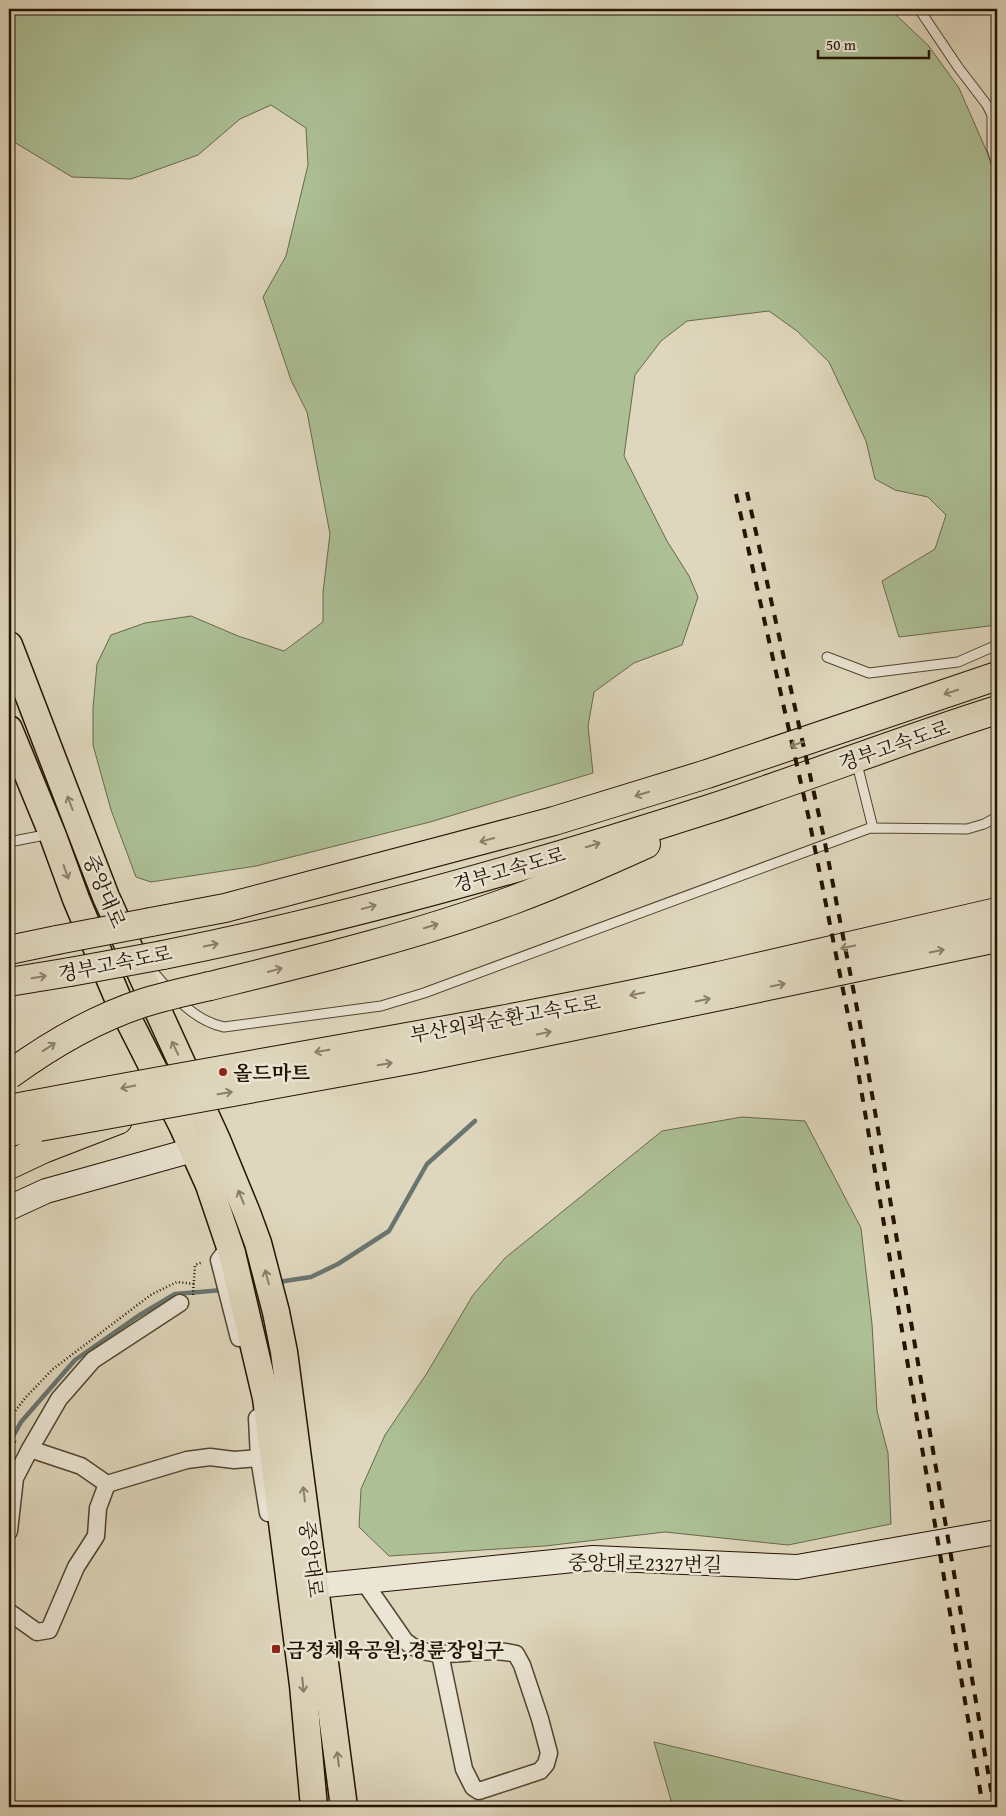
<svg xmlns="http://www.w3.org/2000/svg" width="1006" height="1816" font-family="'Gentium Book Plus','Noto Serif KR',serif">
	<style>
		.green { fill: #acbf95; stroke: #68694a }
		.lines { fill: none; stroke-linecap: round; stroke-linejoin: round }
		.stream { stroke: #697571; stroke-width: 4.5 }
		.lane-casing { stroke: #52442f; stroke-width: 11 }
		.street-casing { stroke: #52442f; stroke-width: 19 }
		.secondary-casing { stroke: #231300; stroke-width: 26 }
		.primary-casing { stroke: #231300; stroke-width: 29 }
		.highway-casing { stroke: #231300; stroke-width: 30 }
		.path { stroke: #231300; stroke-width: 2.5; stroke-dasharray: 1 2.5; stroke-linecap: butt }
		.lane { stroke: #eae5d4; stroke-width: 9 }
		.street { stroke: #eae5d4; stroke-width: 16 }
		.secondary { stroke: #eae5d4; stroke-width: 24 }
		.primary { stroke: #dfd7bd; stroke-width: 26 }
		.highway { stroke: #dfd7bd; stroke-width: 28 }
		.rail { stroke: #231300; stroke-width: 4; stroke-dasharray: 9 9; stroke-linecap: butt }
		.highway-bridge-casing { stroke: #231300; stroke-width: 30; stroke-linecap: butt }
		.highway-bridge { stroke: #dfd7bd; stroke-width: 28 }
		.oneway { stroke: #8a7f68 }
		.poi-dot { fill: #8f2418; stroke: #eae5d4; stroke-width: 2 }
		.labels { text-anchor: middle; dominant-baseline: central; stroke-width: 5; stroke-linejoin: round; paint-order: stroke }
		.street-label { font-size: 20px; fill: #231300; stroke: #eae5d4 }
		.poi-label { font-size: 20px; font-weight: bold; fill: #231300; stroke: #eae5d4; text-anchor: start }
	</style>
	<rect width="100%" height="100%" fill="#dfd7bd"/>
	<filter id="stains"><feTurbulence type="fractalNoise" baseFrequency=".004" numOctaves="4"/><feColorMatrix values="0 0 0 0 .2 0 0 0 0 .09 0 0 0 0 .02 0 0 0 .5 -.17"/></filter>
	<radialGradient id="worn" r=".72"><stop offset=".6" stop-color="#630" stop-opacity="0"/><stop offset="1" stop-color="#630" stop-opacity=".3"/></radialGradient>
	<g class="green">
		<path d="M 9,9 L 892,9 L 896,15 L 928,45 L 959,88 L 997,175 L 997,625 L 899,637 L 882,581 L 935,549 L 946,515 L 928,497 L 895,490 L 875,479 L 866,441 L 829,362 L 797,331 L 769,311 L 687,321 L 661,341 L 635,375 L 624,456 L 667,541 L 689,576 L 698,597 L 682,645 L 634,663 L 594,692 L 588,726 L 593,773 L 430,822 L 256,866 L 151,882 L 136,877 L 111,810 L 93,745 L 93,708 L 97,664 L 111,635 L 145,623 L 191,616 L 238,636 L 284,651 L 323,622 L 323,592 L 330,534 L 307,412 L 291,380 L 263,297 L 286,256 L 308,165 L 306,128 L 271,105 L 240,119 L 198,155 L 131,179 L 72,177 L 9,139 Z"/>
		<path d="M 742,1117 L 805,1121 L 861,1228 L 872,1324 L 877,1411 L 888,1453 L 891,1524 L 788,1545 L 665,1532 L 545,1546 L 389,1556 L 359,1527 L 361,1489 L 385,1435 L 427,1373 L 473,1295 L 505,1258 L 662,1131 Z"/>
		<path d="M 654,1742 L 928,1807 L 673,1807 Z"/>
	</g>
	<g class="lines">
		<g class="stream">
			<path d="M 278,1282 L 311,1277 L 338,1264 L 389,1231 L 427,1164 L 475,1121"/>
			<path d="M 9,1444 L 21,1422 L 75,1360 L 138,1316 L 175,1294 L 223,1290"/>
		</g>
		<defs>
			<g id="lane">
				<path d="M 919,9 L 958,67 L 987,105 L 992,115 L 992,149 L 997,166"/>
				<path d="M 827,657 L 869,673 L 958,662 L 997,645"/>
				<path d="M 856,760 L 873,828"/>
				<path d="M 9,842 L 50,834"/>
				<path d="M 149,967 C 170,991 191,1020 224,1027 L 381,1006 L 424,993 L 870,828 L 967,829 L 984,824 L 997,817"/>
			</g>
			<g id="street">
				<path d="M 230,1246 L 219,1260 L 239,1338"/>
				<path d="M 257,1418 L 259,1458 L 268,1513"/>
				<path d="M 30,1449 L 81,1466 L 107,1484 L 187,1460 L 210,1457 L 234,1460 L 259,1458"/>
				<path d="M 9,1531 L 15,1478 L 30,1449 L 59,1399 L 93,1360 L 180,1303"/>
				<path d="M 364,1582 L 405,1641 C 435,1667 480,1644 516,1654 L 522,1665 L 540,1719 L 549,1753 L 546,1764 L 540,1771 L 479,1791 L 473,1787 L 464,1769 L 440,1654"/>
				<path d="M 9,1612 L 37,1632 L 49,1630 L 76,1567 L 96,1536 L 98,1508 L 107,1484"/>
			</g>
			<g id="secondary">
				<path d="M 9,1208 L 46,1191 L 193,1150 L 211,1142"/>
				<path d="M 296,1591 L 316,1586 L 593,1558 L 797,1567 L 997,1532"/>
			</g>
			<g id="primary">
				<path d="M 9,645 L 106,897 L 217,1140 L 247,1213 L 258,1243 L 276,1312 L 284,1352 L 344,1807"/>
				<path d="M 9,729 L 53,836 L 76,899 L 119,1001 L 182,1125 L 209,1185 L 232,1253 L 266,1398 L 303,1685 L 314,1807"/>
			</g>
			<g id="highway">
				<path d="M 151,922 L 225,908 L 554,821 L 707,774 L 997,676"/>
				<path d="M 9,950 L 57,940"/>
				<path d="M 163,955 C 348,918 532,866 712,808 C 808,777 901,740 997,710"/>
				<path d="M 719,976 L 997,912"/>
				<path d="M 9,982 L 70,972"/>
				<path d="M 210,986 C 311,961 415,936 513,900 C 558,883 602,864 646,844"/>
				<path d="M 730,994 L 997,938"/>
				<path d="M 9,1109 L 30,1105"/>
				<path d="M 9,1132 L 39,1127"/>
				<path d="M 9,1165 L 43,1149 L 118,1120"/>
			</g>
		</defs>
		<use href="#lane" class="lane-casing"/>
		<use href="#street" class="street-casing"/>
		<use href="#secondary" class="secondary-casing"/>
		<use href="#primary" class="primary-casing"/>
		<use href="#highway" class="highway-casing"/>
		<g class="path">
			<path d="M 193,1295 L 195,1265 L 203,1262"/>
			<path d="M 9,1419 L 26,1397 L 53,1369 L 152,1294 L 177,1282 L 195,1284"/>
			<path d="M 9,1438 L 16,1442"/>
		</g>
		<use href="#lane" class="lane"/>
		<use href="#street" class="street"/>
		<use href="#secondary" class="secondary"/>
		<use href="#primary" class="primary"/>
		<use href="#highway" class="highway"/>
		<g class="rail">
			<path d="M 747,492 L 824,838 L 860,1024 L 994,1807"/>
			<path d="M 736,494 L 809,819 L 851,1030 L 983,1807"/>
		</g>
		<defs>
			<g id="highway-bridge">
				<path d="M 57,940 L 151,922"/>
				<path d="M 70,972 L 163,955"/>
				<path d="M 9,1075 C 50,1045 94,1019 143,1003 C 165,996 188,991 210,986"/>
				<path d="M 30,1105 C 260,1061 491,1026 719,976"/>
				<path d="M 39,1127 L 414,1059 L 730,994"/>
			</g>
		</defs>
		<use href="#highway-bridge" class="highway-bridge-casing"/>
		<use href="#highway-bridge" class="highway-bridge"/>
	</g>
	<defs><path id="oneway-shaft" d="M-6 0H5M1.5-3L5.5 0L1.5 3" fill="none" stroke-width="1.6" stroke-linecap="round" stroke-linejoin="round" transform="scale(1.25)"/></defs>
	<g class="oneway">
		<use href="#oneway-shaft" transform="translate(951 692) rotate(162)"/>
		<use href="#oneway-shaft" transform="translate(797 744) rotate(161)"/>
		<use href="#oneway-shaft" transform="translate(642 794) rotate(163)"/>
		<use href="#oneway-shaft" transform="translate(70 803) rotate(-111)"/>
		<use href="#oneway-shaft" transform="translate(487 840) rotate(165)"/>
		<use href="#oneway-shaft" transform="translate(593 845) rotate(-17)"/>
		<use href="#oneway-shaft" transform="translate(66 872) rotate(70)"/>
		<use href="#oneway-shaft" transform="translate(369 907) rotate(-15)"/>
		<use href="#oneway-shaft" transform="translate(431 926) rotate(-17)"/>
		<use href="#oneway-shaft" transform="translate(211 945) rotate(-11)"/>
		<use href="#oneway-shaft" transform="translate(848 947) rotate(168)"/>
		<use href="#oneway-shaft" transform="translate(937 951) rotate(-12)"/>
		<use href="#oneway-shaft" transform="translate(275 970) rotate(-15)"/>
		<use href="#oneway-shaft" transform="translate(39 977) rotate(-10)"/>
		<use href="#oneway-shaft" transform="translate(778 985) rotate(-12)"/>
		<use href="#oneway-shaft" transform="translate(637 994) rotate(168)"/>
		<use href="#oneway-shaft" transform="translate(703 1000) rotate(-12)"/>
		<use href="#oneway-shaft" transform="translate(544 1033) rotate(-11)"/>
		<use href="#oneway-shaft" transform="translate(49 1047) rotate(-33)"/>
		<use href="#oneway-shaft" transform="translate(175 1048) rotate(-115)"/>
		<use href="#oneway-shaft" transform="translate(322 1051) rotate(170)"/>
		<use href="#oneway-shaft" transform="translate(385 1064) rotate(-10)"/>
		<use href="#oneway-shaft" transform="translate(128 1087) rotate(169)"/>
		<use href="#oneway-shaft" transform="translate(225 1093) rotate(-10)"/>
		<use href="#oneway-shaft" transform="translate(241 1197) rotate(-112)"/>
		<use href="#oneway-shaft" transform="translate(267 1277) rotate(-105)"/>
		<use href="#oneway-shaft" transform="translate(304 1494) rotate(-97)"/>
		<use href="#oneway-shaft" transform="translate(303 1685) rotate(84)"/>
		<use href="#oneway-shaft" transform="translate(338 1759) rotate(-97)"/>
	</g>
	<g class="poi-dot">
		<circle cx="223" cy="1072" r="5"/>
		<rect x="271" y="1644" width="10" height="10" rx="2.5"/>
	</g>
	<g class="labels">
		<g class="street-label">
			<text transform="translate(894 745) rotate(-19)">경부고속도로</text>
			<text transform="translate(509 869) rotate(-16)">경부고속도로</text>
			<text transform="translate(105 891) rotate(67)">중앙대로</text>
			<text transform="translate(115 963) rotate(-11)">경부고속도로</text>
			<text transform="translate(505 1018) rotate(-10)">부산외곽순환고속도로</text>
			<text transform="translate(312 1559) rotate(83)">중앙대로</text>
			<text transform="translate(645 1563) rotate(1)">중앙대로2327번길</text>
		</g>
		<g class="poi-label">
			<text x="233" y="1072">올드마트</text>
			<text x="286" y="1649">금정체육공원,경륜장입구</text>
		</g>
	</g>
	<rect width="1006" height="1816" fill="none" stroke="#dfd7bd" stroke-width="30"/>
	<rect x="10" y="10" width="986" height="1796" fill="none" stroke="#231300" stroke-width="2.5"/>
	<rect x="15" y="15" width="976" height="1786" fill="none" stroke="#231300"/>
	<path d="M818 50v8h111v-8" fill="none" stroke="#231300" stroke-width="2.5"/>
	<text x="826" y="50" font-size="15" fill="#231300" stroke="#eae5d4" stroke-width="4" paint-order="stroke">50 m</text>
	<rect width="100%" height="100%" filter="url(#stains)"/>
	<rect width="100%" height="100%" fill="url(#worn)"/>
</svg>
